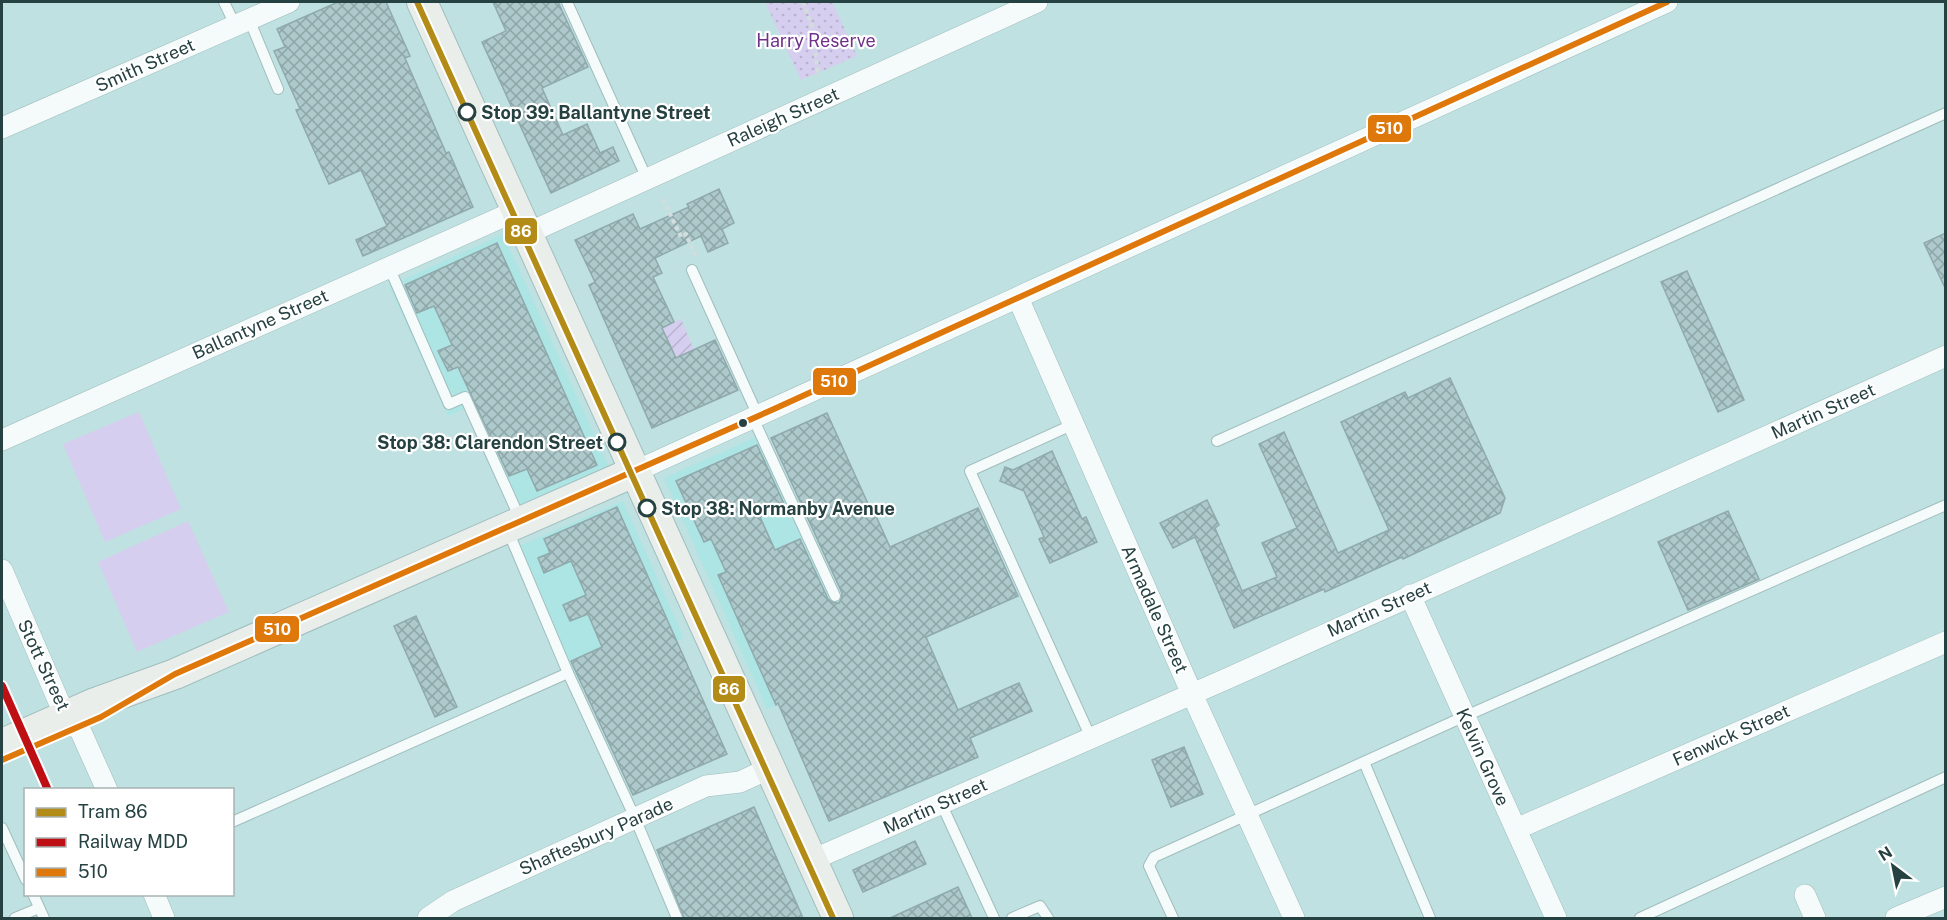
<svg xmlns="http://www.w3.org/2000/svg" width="1947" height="920" font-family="'Public Sans',sans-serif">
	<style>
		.built { fill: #ade5e5 }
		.park { fill: url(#park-dots) }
		.garden { fill: url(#garden-furrows) }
		.pitch { fill: #d6ceef }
		.building { fill: url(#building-cross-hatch); stroke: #8fa9ac; stroke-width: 1.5 }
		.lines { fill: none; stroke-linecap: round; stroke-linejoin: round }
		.service-casing { stroke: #a1bdbd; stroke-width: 12 }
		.minor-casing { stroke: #a1bdbd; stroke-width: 22 }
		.secondary-casing { stroke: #a1bdbd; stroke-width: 32 }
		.path { stroke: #d2dddd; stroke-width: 4; stroke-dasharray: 4.5 3; stroke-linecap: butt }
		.service { stroke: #f5fafa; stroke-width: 10 }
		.minor { stroke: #f5fafa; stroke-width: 21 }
		.secondary { stroke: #eaeeea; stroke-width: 30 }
		.bus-1-casing { stroke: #fff; stroke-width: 10 }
		.bus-1 { stroke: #de780a; stroke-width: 6 }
		.rail-1-casing { stroke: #fff; stroke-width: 12 }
		.rail-1 { stroke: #be1014; stroke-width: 8 }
		.tram-1-casing { stroke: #fff; stroke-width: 10 }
		.tram-1 { stroke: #b38c17; stroke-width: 6 }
		.stop-dot { fill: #fff; stroke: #264141; stroke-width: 3 }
		.bus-dot { fill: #264141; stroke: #fff; stroke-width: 2 }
		.labels { text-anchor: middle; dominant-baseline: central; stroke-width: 4.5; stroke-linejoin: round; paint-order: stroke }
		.park-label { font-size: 18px; fill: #71318a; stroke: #fff }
		.street-label { font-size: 18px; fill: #264141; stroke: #fff }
		.stop-label { font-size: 18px; font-weight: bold; fill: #264141; stroke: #fff; text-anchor: start }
		.line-badge { stroke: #fff; stroke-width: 2 }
		.badge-label { font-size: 16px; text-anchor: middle; font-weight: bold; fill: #fff }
	</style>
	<defs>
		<pattern id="park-dots" width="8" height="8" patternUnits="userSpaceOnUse" patternTransform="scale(1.5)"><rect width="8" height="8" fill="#d6ceef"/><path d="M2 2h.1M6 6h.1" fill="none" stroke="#b8b2ce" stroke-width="1.8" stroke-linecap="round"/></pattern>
		<pattern id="garden-furrows" width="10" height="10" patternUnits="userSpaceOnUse" patternTransform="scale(1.5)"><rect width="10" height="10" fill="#d6ceef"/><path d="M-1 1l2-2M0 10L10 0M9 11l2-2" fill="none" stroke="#b8b2ce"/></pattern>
		<pattern id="building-cross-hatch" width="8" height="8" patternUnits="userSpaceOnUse" patternTransform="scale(1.5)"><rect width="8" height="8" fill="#aec9cc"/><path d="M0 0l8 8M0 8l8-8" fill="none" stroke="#8da5a7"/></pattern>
	</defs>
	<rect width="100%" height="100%" fill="#bfe1e1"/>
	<g class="built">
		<path d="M 503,234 L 609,467 L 512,510 L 466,408 L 448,416 L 389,286 Z"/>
		<path d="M 766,432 L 869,663 L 767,709 L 664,478 Z"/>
		<path d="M 623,501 L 684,638 L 573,688 L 512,549 Z"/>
	</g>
	<path class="park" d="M 765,2 L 832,2 L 857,56 L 801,80 Z"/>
	<path class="garden" d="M 681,319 L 694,350 L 658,365 L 644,336 Z"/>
	<g class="pitch">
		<path d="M 139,412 L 181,509 L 105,542 L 63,444 Z"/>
		<path d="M 188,521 L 229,612 L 137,652 L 98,562 Z"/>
	</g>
	<g class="building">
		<path d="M 338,2 L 386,2 L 410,56 L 405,58 L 446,153 L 449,152 L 473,207 L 363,256 L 356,240 L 387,226 L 361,170 L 329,184 L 296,110 L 300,109 L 274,51 L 285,47 L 277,29 Z"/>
		<path d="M 493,2 L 558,2 L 588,67 L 542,88 L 563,135 L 587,124 L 600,153 L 613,147 L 619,161 L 551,193 L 482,42 L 506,31 Z"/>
		<path d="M 719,189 L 734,223 L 722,229 L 728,243 L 708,252 L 701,236 L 655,258 L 662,273 L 653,277 L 674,322 L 662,328 L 676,358 L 715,340 L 738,390 L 652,428 L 589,285 L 595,282 L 575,240 L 633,214 L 640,229 L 689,207 L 687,204 Z"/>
		<path d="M 1946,233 L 1946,290 L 1924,243 Z"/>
		<path d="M 497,243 L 597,465 L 537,491 L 527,469 L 509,476 L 458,367 L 448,371 L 438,351 L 452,345 L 434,306 L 417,313 L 405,285 Z"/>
		<path d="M 1687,271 L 1744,400 L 1718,412 L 1661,282 Z"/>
		<path d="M 1450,378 L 1505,498 L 1500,513 L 1403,559 L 1402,557 L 1325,592 L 1324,589 L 1234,628 L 1195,537 L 1173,548 L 1160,523 L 1207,500 L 1219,525 L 1215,528 L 1242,591 L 1277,577 L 1262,543 L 1297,528 L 1259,444 L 1284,432 L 1338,553 L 1389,530 L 1341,422 L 1405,392 L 1408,398 Z"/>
		<path d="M 827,413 L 869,506 L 871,505 L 890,547 L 978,508 L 1018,596 L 926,637 L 958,710 L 1019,683 L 1032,711 L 970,738 L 978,757 L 829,821 L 778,703 L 776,705 L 718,575 L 726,572 L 711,539 L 704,542 L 676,481 L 757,445 L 785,506 L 760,517 L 775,550 L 800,539 L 828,599 L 834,603 L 839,603 L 842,597 L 842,593 L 771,438 Z"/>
		<path d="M 1052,451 L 1082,519 L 1086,517 L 1097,542 L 1050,563 L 1039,539 L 1044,537 L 1024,491 L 1000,481 L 1005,467 L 1013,470 Z"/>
		<path d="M 617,507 L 727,754 L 633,795 L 571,661 L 602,647 L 588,614 L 570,621 L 563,605 L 586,595 L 571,561 L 544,573 L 538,558 L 550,553 L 544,539 Z"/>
		<path d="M 1728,511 L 1759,579 L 1688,610 L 1658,542 Z"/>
		<path d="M 416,616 L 457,707 L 435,717 L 394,626 Z"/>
		<path d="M 1184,747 L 1203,794 L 1171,807 L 1152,760 Z"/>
		<path d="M 754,807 L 803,918 L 684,918 L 657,850 Z"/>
		<path d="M 915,841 L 926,864 L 863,892 L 853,870 Z"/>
		<path d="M 958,887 L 972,918 L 890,918 Z"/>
	</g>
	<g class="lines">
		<defs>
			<g id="service">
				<path d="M 224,2 L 235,25"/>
				<path d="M 567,2 L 647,179"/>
				<path d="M 249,19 L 278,89"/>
				<path d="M 389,267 L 449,404 L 465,397 L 521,521"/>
				<path d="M 692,270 L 758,416"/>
				<path d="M 753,418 L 835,596"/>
				<path d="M 1074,424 L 970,471 L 1091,738"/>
				<path d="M 1217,441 L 1946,113"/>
				<path d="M 508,531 L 568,673 L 635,818 L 677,918"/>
				<path d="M 1364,762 L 1430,918"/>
				<path d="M 941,803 L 994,918"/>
				<path d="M 232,822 L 568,673"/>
				<path d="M 2,828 L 26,880"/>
				<path d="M 33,894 L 44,918"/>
				<path d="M 15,918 L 39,908"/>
				<path d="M 1012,918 L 1040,906 L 1048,918"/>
				<path d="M 1173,918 L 1149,866 L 1154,857 L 1452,722 L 1946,505"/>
				<path d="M 1640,918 L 1946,777"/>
			</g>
			<g id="minor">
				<path d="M 2,128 L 289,2"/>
				<path d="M 528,233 L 1037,2"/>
				<path d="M 1018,298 L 1192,694 L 1294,918"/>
				<path d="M 2,440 L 518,210"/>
				<path d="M 636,471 L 1667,2"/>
				<path d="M 2,570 L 62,709 L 81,732 L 107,790"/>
				<path d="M 1410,595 L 1556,918"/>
				<path d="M 1516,829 L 1946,642"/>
				<path d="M 812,860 L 1224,680 L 1946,356"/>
				<path d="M 154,894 L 164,918"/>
				<path d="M 1805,895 L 1815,918"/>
				<path d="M 428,918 L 453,901 L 706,786 L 740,782 L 770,768"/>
				<path d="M 1896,918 L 1946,897"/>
			</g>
			<g id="secondary">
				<path d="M 422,2 L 838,918"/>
				<path d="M 2,744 L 95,703 L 175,674 L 636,471"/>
			</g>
		</defs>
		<use href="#service" class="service-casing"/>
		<use href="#minor" class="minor-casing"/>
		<use href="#secondary" class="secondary-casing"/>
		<g class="path">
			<path d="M 803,2 L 813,29 L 818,76"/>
			<path d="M 663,199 L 681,237 L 686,234 L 696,257"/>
		</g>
		<use href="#service" class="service"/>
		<use href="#minor" class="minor"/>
		<use href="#secondary" class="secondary"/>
		<defs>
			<path id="bus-1" d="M 2,760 L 101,717 L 175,674 L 774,409 L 1667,2"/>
		</defs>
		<use href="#bus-1" class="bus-1-casing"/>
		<use href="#bus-1" class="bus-1"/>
		<defs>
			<path id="rail-1" d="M 2,686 L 48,790"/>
		</defs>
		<use href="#rail-1" class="rail-1-casing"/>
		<use href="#rail-1" class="rail-1"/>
		<defs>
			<path id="tram-1" d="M 417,2 L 833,918"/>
		</defs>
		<use href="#tram-1" class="tram-1-casing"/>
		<use href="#tram-1" class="tram-1"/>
	</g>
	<g class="stop-dot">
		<circle cx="467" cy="112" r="8"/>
		<circle cx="617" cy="442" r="8"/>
		<circle cx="647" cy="508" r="8"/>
	</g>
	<circle class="bus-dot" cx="743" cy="423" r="5"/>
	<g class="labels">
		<g class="park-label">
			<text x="816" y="40">Harry Reserve</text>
		</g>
		<g class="street-label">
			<text transform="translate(145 65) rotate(-24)">Smith Street</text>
			<text transform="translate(783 117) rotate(-24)">Raleigh Street</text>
			<text transform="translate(260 324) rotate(-24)">Ballantyne Street</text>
			<text transform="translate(1823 411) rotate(-24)">Martin Street</text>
			<text transform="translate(1155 609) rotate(66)">Armadale Street</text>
			<text transform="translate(1379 609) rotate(-24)">Martin Street</text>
			<text transform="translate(44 665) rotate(65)">Stott Street</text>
			<text transform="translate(1731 735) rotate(-24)">Fenwick Street</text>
			<text transform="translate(1483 757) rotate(66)">Kelvin Grove</text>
			<text transform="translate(935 806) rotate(-24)">Martin Street</text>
			<text transform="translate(596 836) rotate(-24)">Shaftesbury Parade</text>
		</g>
		<g class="stop-label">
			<text x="481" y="112">Stop 39: Ballantyne Street</text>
			<text x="603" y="442" text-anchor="end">Stop 38: Clarendon Street</text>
			<text x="661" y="508">Stop 38: Normanby Avenue</text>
		</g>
	</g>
	<g class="line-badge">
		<rect x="1367" y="114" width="45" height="29" rx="6" fill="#de780a"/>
		<rect x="504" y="217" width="34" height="28" rx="6" fill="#b38c17"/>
		<rect x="812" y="367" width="45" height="29" rx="6" fill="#de780a"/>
		<rect x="254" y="615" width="46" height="28" rx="6" fill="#de780a"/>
		<rect x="712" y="675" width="34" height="28" rx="6" fill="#b38c17"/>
	</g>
	<g class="badge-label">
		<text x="1389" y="134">510</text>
		<text x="521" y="237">86</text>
		<text x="834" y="387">510</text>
		<text x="277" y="635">510</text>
		<text x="729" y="695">86</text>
	</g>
	<rect width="1947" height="920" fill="none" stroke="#264141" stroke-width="6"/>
	<rect x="24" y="788" width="210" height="108" fill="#ffffff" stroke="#a8b3b3" stroke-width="1.5"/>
	<rect x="36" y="808" width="30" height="9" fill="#b38c17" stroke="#a8b3b3" stroke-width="1.5"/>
	<text x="78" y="818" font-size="18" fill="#264141">Tram 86</text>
	<rect x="36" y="838" width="30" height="9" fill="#be1014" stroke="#a8b3b3" stroke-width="1.5"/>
	<text x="78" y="848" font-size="18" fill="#264141">Railway MDD</text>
	<rect x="36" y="868" width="30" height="9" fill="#de780a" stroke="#a8b3b3" stroke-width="1.5"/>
	<text x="78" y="878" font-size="18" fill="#264141">510</text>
	<g transform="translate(1893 866) rotate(328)" stroke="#ffffff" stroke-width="4.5" paint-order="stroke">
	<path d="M0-4.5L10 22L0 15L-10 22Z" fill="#264141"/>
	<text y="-9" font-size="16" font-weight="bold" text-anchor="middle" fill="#264141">N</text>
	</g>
</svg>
